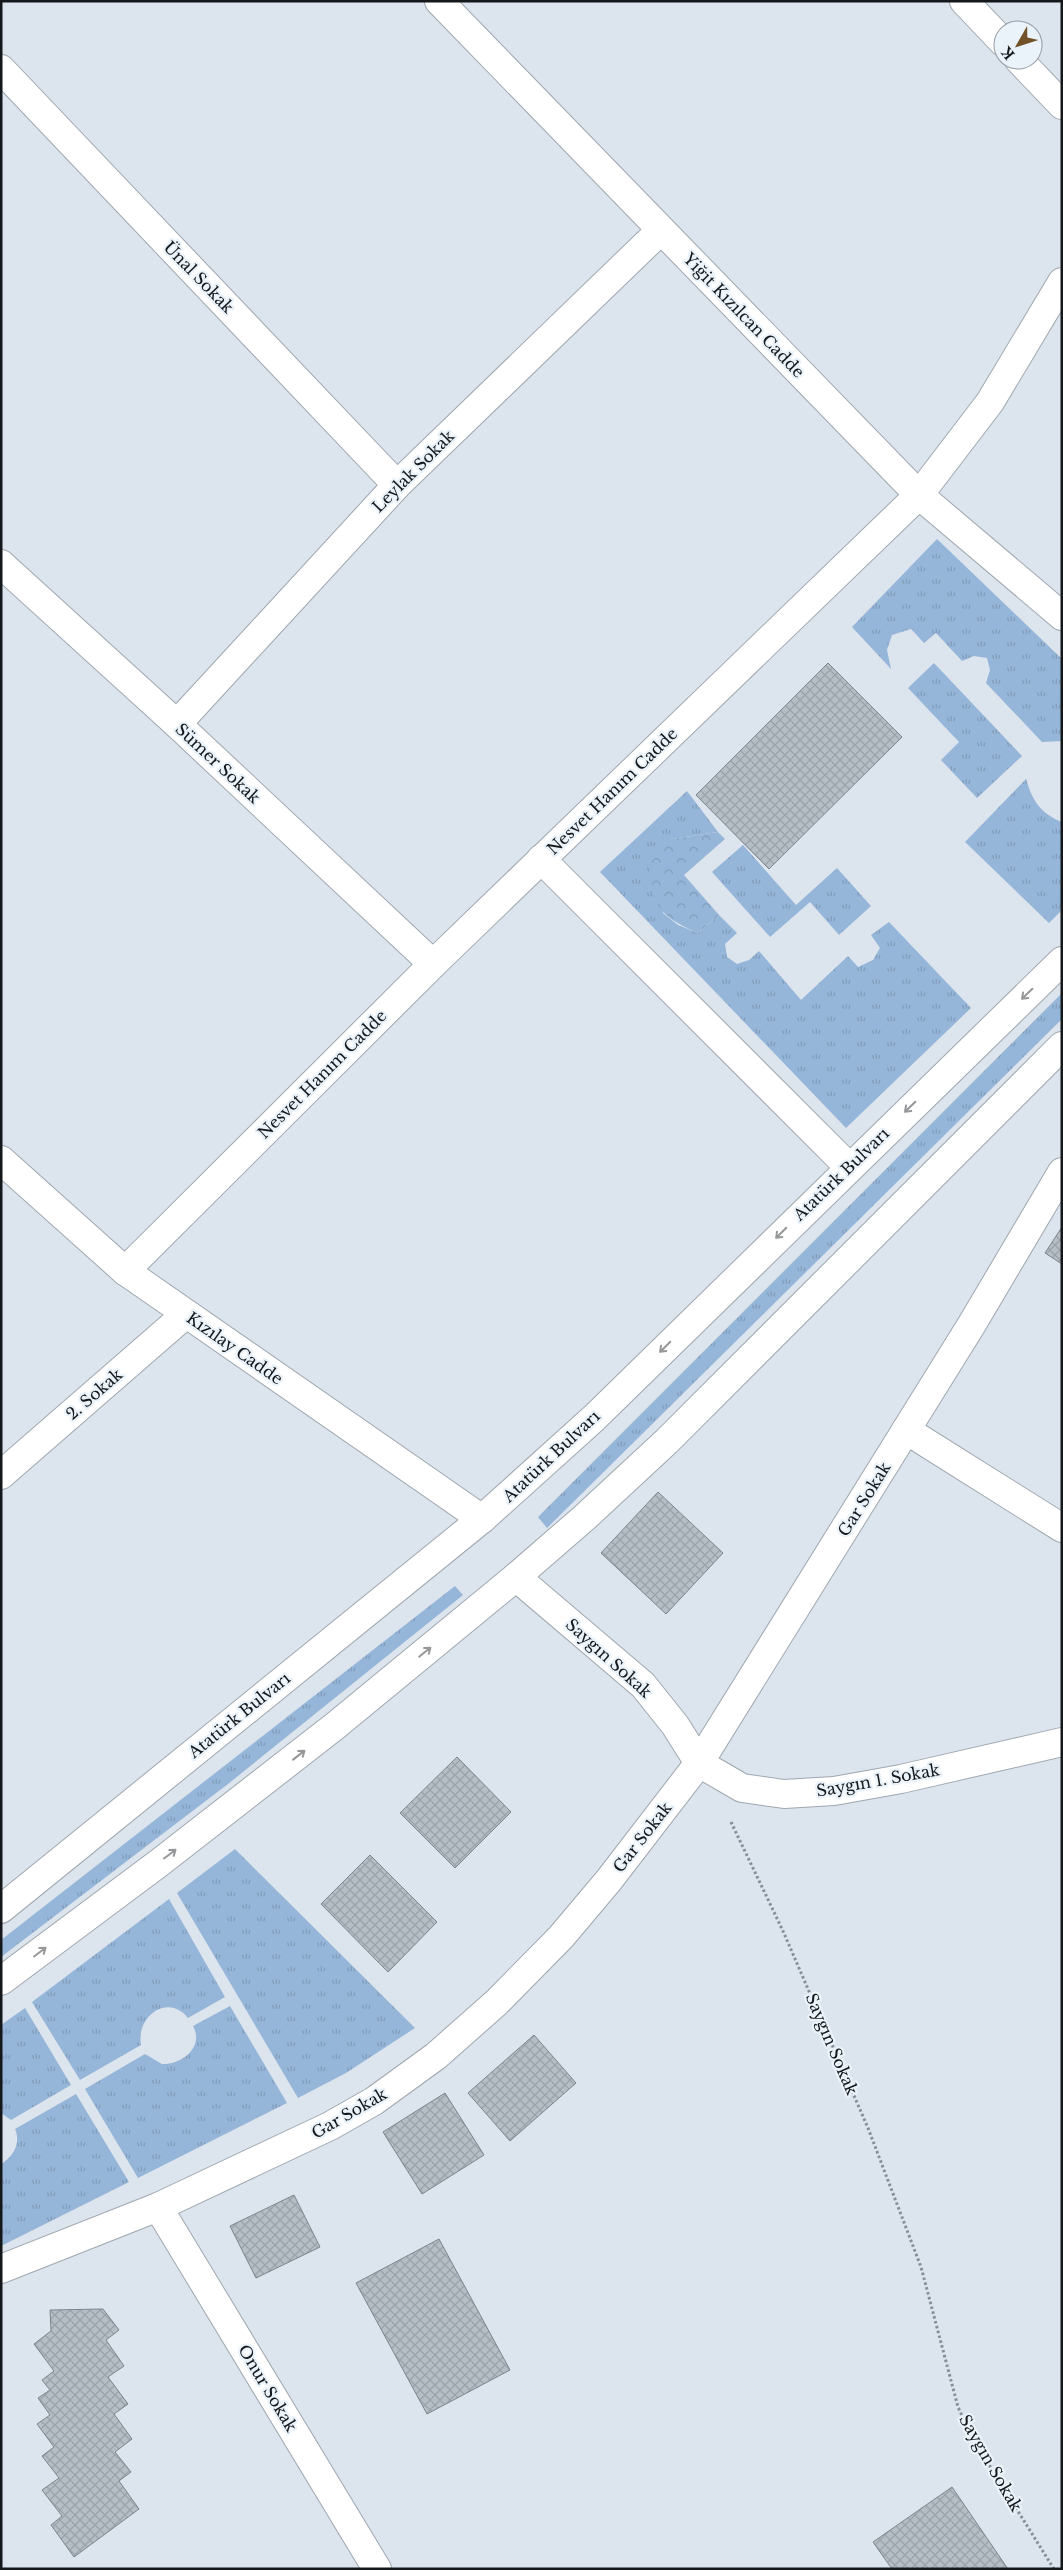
<svg xmlns="http://www.w3.org/2000/svg" width="1063" height="2570" font-family="'Libre Baskerville',serif">
	<style>
		.grass { fill: url(#grass-tufts) }
		.park { fill: url(#park-crowns) }
		.building { fill: url(#building-cross-hatch); stroke: #7d848c }
		.lines { fill: none; stroke-linecap: round; stroke-linejoin: round }
		.minor-casing { stroke: #9fa7af; stroke-width: 30 }
		.secondary-casing { stroke: #9fa7af; stroke-width: 30 }
		.path { stroke: #888e95; stroke-width: 3; stroke-dasharray: 2.5 2.5; stroke-linecap: butt }
		.minor { stroke: #fff; stroke-width: 28 }
		.secondary { stroke: #fff; stroke-width: 28 }
		.oneway { stroke: #969798 }
		.labels { text-anchor: middle; dominant-baseline: central; stroke-width: 4.5; stroke-linejoin: round; paint-order: stroke }
		.street-label { font-size: 16px; fill: #15181b; stroke: #eaf2fa }
	</style>
	<defs>
		<pattern id="grass-tufts" width="24" height="20" patternUnits="userSpaceOnUse" patternTransform="scale(1.25)"><rect width="24" height="20" fill="#96b6d9"/><path d="M3 7l-1-3M5 7V3M7 7l1-3M15 17l-1-3M17 17v-4M19 17l1-3" fill="none" stroke="#809cba"/></pattern>
		<pattern id="park-crowns" width="20" height="18" patternUnits="userSpaceOnUse" patternTransform="scale(1.25)"><rect width="20" height="18" fill="#96b6d9"/><path d="M2 6a3 3 0 1 1 6 0M12 15a3 3 0 1 1 6 0" fill="none" stroke="#809cba"/></pattern>
		<pattern id="building-cross-hatch" width="8" height="8" patternUnits="userSpaceOnUse" patternTransform="scale(1.25)"><rect width="8" height="8" fill="#b5bdc5"/><path d="M0 0l8 8M0 8l8-8" fill="none" stroke="#9ba2a9"/></pattern>
	</defs>
	<rect width="100%" height="100%" fill="#dce4ed"/>
	<g class="grass">
		<path d="M 937,539 L 1062,659 L 1062,741 L 1042,742 L 986,683 L 990,670 L 987,658 L 974,656 L 962,661 L 936,633 L 924,643 L 911,629 L 892,635 L 887,650 L 891,669 L 852,627 Z"/>
		<path d="M 934,663 L 1022,756 L 977,798 L 941,760 L 959,742 L 908,688 Z"/>
		<path d="M 1026,779 C 1032,800 1041,814 1062,822 L 1062,910 L 1049,923 L 965,842 Z"/>
		<path d="M 687,791 L 718,832 L 672,839 L 663,913 L 678,925 L 698,933 L 719,915 L 737,933 L 725,944 L 727,957 L 737,964 L 749,960 L 759,951 L 801,1000 L 848,956 L 858,967 L 873,960 L 880,948 L 871,935 L 889,922 L 971,1008 L 846,1128 L 600,872 Z"/>
		<path d="M 743,845 L 796,905 L 837,868 L 871,906 L 839,935 L 810,902 L 770,937 L 712,872 Z"/>
		<path d="M 1062,993 L 1062,1019 L 547,1528 L 538,1517 Z"/>
		<path d="M 455,1586 L 463,1595 L 228,1784 L 1,1957 L 1,1940 Z"/>
		<path d="M 235,1849 L 415,2028 L 346,2073 L 298,2098 L 177,1893 Z"/>
		<path d="M 169,1899 L 225,1997 L 188,2018 C 168,1993 136,2016 141,2045 L 80,2080 L 32,2002 Z"/>
		<path d="M 230,2006 L 287,2103 L 138,2178 L 85,2089 L 145,2054 L 162,2064 C 180,2065 205,2048 193,2026 Z"/>
		<path d="M 25,2008 L 71,2085 L 11,2120 L 1,2113 L 1,2025 Z"/>
		<path d="M 76,2094 L 129,2182 L 1,2246 L 1,2164 C 14,2156 21,2143 15,2129 Z"/>
	</g>
	<path class="park" d="M 718,832 L 725,839 L 684,875 L 719,915 L 698,933 C 660,917 650,904 650,863 L 672,839 Z"/>
	<g class="building">
		<path d="M 828,663 L 902,737 L 769,869 L 696,795 Z"/>
		<path d="M 1062,1227 L 1062,1264 L 1045,1253 Z"/>
		<path d="M 658,1492 L 723,1553 L 666,1614 L 601,1553 Z"/>
		<path d="M 457,1757 L 511,1812 L 455,1868 L 400,1813 Z"/>
		<path d="M 370,1855 L 437,1922 L 388,1972 L 321,1904 Z"/>
		<path d="M 534,2035 L 576,2083 L 510,2141 L 468,2093 Z"/>
		<path d="M 445,2093 L 484,2155 L 422,2194 L 383,2132 Z"/>
		<path d="M 294,2195 L 320,2247 L 256,2278 L 230,2226 Z"/>
		<path d="M 439,2239 L 510,2370 L 427,2414 L 356,2283 Z"/>
		<path d="M 103,2309 L 119,2330 L 106,2340 L 124,2366 L 108,2377 L 128,2404 L 114,2414 L 132,2439 L 115,2452 L 131,2472 L 119,2481 L 139,2509 L 74,2557 L 51,2525 L 62,2516 L 42,2490 L 59,2478 L 42,2456 L 54,2447 L 37,2424 L 50,2415 L 38,2398 L 50,2390 L 42,2380 L 54,2371 L 34,2344 L 51,2331 L 50,2310 Z"/>
		<path d="M 952,2487 L 1008,2569 L 892,2569 L 873,2542 Z"/>
	</g>
	<g class="lines">
		<defs>
			<g id="minor">
				<path d="M 439,1 L 919,495 L 1062,616"/>
				<path d="M 964,1 L 1003,42"/>
				<path d="M 1019,60 L 1062,105"/>
				<path d="M 1,69 L 397,485"/>
				<path d="M 1,564 L 177,724 L 433,964"/>
				<path d="M 177,724 L 397,485 L 661,230"/>
				<path d="M 541,859 L 849,1167"/>
				<path d="M 1,1160 L 125,1271 L 482,1519"/>
				<path d="M 125,1271 L 433,964 L 919,495 L 990,402 L 1062,282"/>
				<path d="M 906,1430 L 1062,1528"/>
				<path d="M 1,1475 L 186,1314"/>
				<path d="M 516,1577 L 643,1685 L 675,1725 L 699,1763 L 742,1788 L 784,1794 L 834,1791 L 901,1779 L 1062,1742"/>
				<path d="M 158,2207 L 377,2569"/>
				<path d="M 1,2269 L 158,2207 L 330,2126 L 374,2101 L 436,2056 L 497,2002 L 561,1937 L 609,1880 L 699,1763 L 972,1324 L 1062,1172"/>
			</g>
			<g id="secondary">
				<path d="M 1,1909 L 482,1519 L 594,1418 L 1062,961"/>
				<path d="M 1,1981 L 159,1863 L 335,1726 L 516,1577 L 584,1518 L 667,1441 L 1062,1046"/>
			</g>
		</defs>
		<use href="#minor" class="minor-casing"/>
		<use href="#secondary" class="secondary-casing"/>
		<path class="path" d="M 731,1822 L 783,1931 L 868,2128 L 921,2267 L 958,2407 L 973,2439 L 1054,2569"/>
		<use href="#minor" class="minor"/>
		<use href="#secondary" class="secondary"/>
	</g>
	<defs><path id="oneway-shaft" d="M-6 0H5M1.5-3L5.5 0L1.5 3" fill="none" stroke-width="1.6" stroke-linecap="round" stroke-linejoin="round" transform="scale(1.25)"/></defs>
	<g class="oneway">
		<use href="#oneway-shaft" transform="translate(1027 994) rotate(136)"/>
		<use href="#oneway-shaft" transform="translate(910 1107) rotate(136)"/>
		<use href="#oneway-shaft" transform="translate(781 1233) rotate(135)"/>
		<use href="#oneway-shaft" transform="translate(665 1347) rotate(135)"/>
		<use href="#oneway-shaft" transform="translate(425 1652) rotate(-39)"/>
		<use href="#oneway-shaft" transform="translate(299 1755) rotate(-38)"/>
		<use href="#oneway-shaft" transform="translate(170 1854) rotate(-37)"/>
		<use href="#oneway-shaft" transform="translate(40 1952) rotate(-37)"/>
	</g>
	<g class="labels">
		<g class="street-label">
			<text transform="translate(199 277) rotate(46)">Ünal Sokak</text>
			<text transform="translate(744 315) rotate(46)">Yiğit Kızılcan Cadde</text>
			<text transform="translate(413 471) rotate(-45)">Leylak Sokak</text>
			<text transform="translate(218 763) rotate(43)">Sümer Sokak</text>
			<text transform="translate(612 791) rotate(-44)">Nesvet Hanım Cadde</text>
			<text transform="translate(322 1074) rotate(-45)">Nesvet Hanım Cadde</text>
			<text transform="translate(841 1174) rotate(-44)">Atatürk Bulvarı</text>
			<text transform="translate(235 1348) rotate(35)">Kızılay Cadde</text>
			<text transform="translate(94 1394) rotate(-41)">2. Sokak</text>
			<text transform="translate(551 1456) rotate(-43)">Atatürk Bulvarı</text>
			<text transform="translate(864 1499) rotate(-58)">Gar Sokak</text>
			<text transform="translate(609 1658) rotate(42)">Saygın Sokak</text>
			<text transform="translate(239 1715) rotate(-39)">Atatürk Bulvarı</text>
			<text transform="translate(878 1780) rotate(-10)">Saygın 1. Sokak</text>
			<text transform="translate(642 1837) rotate(-52)">Gar Sokak</text>
			<text transform="translate(832 2044) rotate(67)">Saygın Sokak</text>
			<text transform="translate(349 2113) rotate(-30)">Gar Sokak</text>
			<text transform="translate(268 2388) rotate(59)">Onur Sokak</text>
			<text transform="translate(991 2463) rotate(60)">Saygın Sokak</text>
		</g>
	</g>
	<rect width="1063" height="2570" fill="none" stroke="#15181b" stroke-width="5"/>
	<g transform="translate(1018 45) rotate(231)"><circle r="24" fill="#eaf2fa" stroke="#959ba1"/>
	<path d="M0-4L9 19L0 12L-9 19Z" fill="#725128"/>
	<text y="-8" font-size="14" font-weight="bold" text-anchor="middle" fill="#15181b">K</text>
	</g>
</svg>
